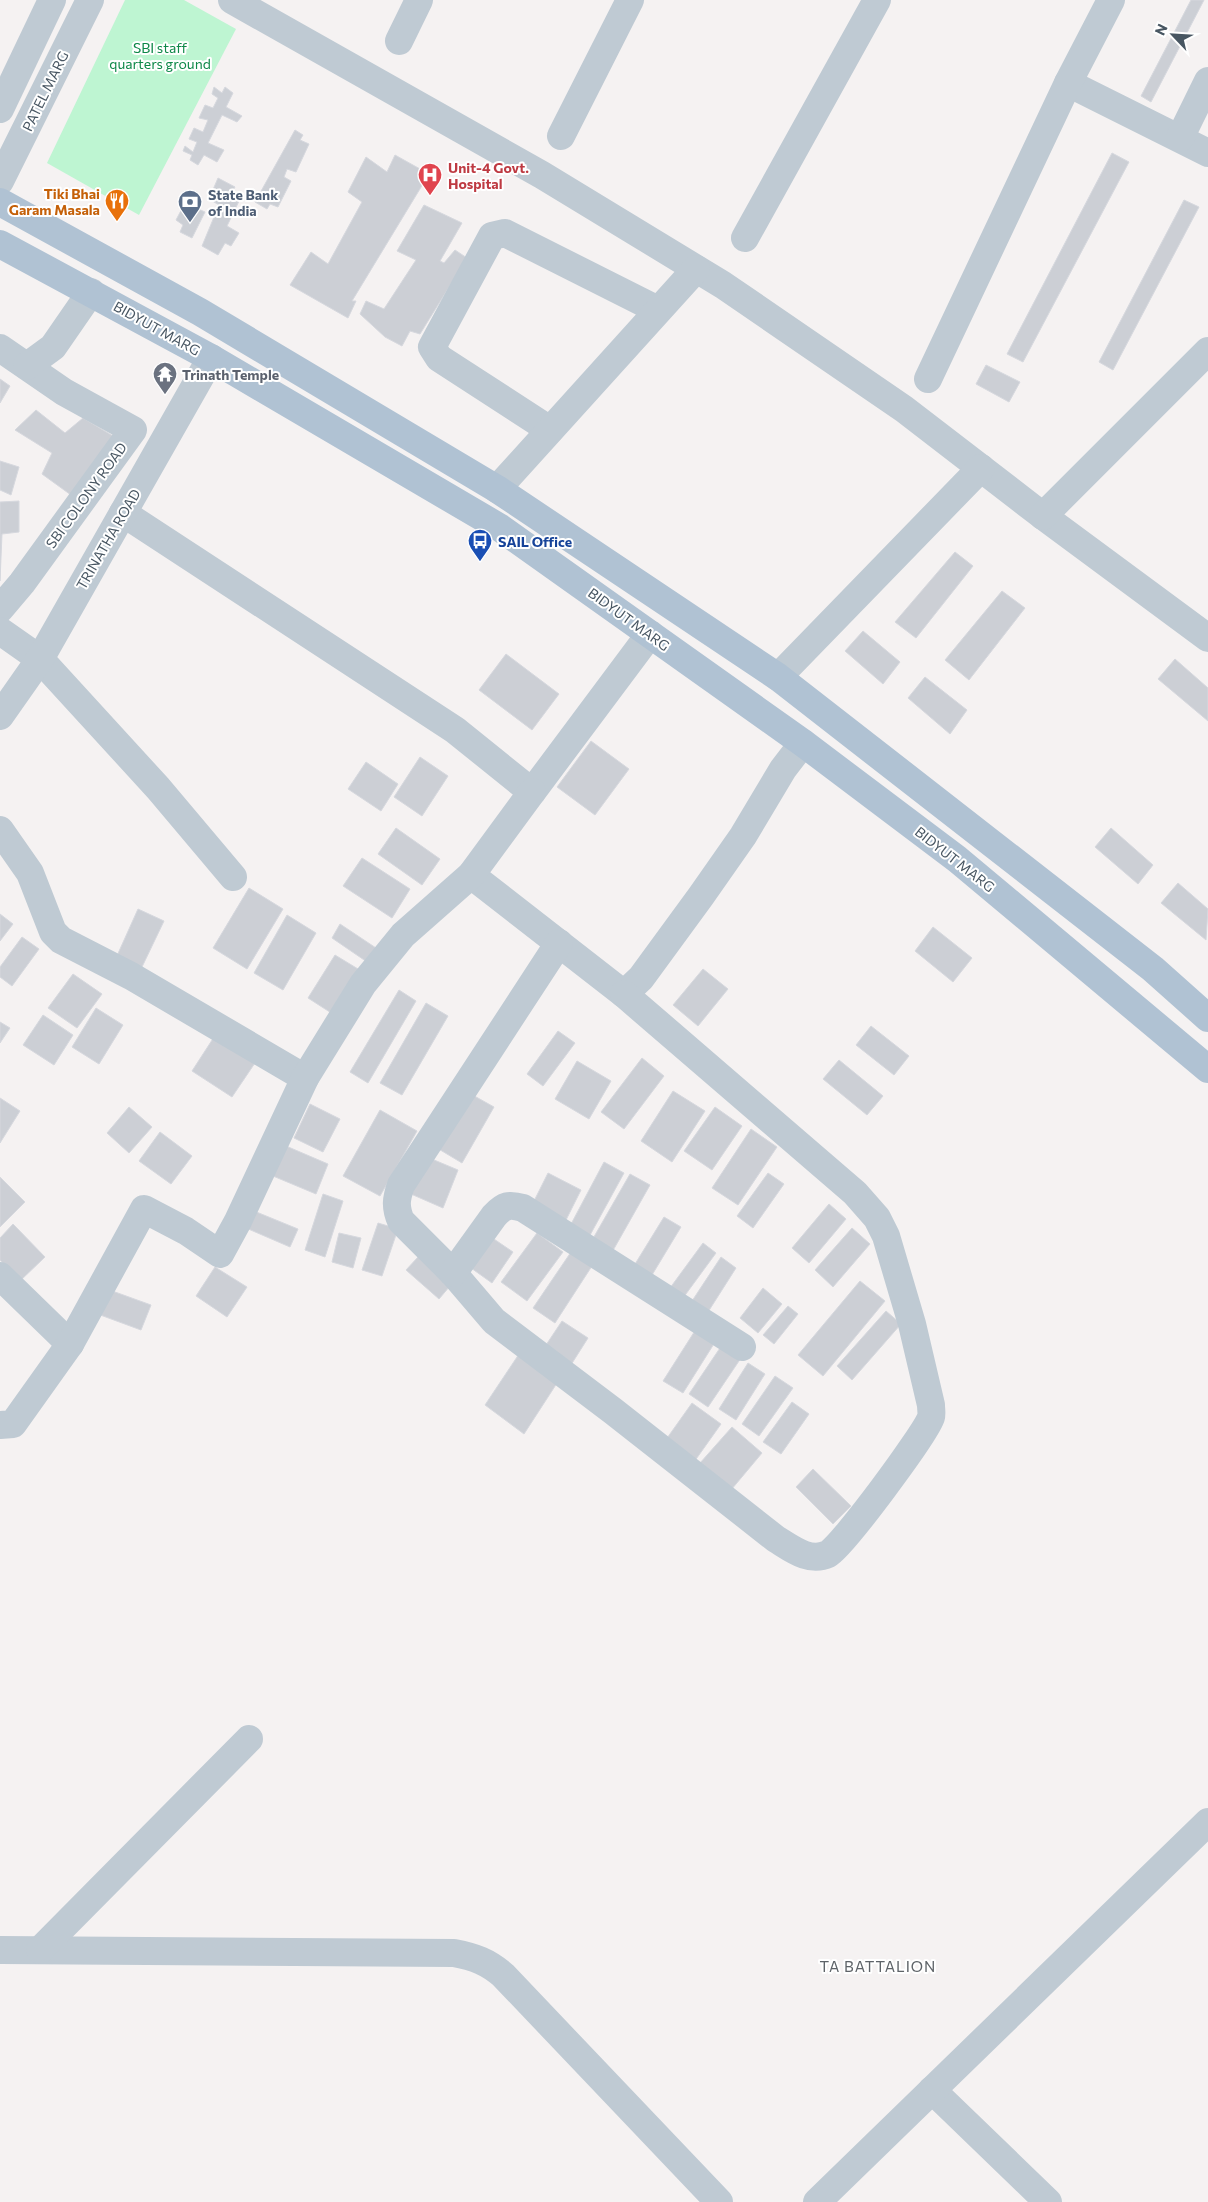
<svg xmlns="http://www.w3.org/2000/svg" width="1208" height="2202" font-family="Commissioner,sans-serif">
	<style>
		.green { fill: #bef5d2 }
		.building { fill: #cccfd5; stroke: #d6d8de }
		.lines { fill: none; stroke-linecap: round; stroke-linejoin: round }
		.minor { stroke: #bfcad3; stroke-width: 28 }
		.major { stroke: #b0c2d3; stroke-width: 28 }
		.labels { text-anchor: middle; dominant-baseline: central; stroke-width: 4; stroke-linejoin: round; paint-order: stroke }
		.park-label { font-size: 14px; fill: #0e8848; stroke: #fff }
		.street-label { font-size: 14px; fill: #485662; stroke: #fff }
		.health-label { font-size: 14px; font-weight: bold; fill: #be3a42; stroke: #fff; text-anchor: start }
		.food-label { font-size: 14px; font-weight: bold; fill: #c56008; stroke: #fff; text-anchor: end }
		.service-label { font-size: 14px; font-weight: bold; fill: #4e5e75; stroke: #fff; text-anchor: start }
		.worship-label { font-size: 14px; font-weight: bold; fill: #5b616d; stroke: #fff; text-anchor: start }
		.transit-label { font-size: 14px; font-weight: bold; fill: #164399; stroke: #fff; text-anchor: start }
		.neighbourhood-label { font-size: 15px; letter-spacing: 1px; fill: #5e6368; stroke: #fff }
	</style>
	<rect width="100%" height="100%" fill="#f5f2f2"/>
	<path class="green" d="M 125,0 L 184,0 L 236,29 L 139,215 L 47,163 Z"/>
	<g class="building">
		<path d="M 1191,0 L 1204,0 L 1151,102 L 1141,96 Z"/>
		<path d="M 214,87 L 222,93 L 225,87 L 233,93 L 226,107 L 242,116 L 237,122 L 222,115 L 208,143 L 224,150 L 217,162 L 204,155 L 198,165 L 190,160 L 192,155 L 183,151 L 185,146 L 193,152 L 197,142 L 189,139 L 194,128 L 203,132 L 208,120 L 199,118 L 205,105 L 213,108 L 218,98 L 212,94 Z"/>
		<path d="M 295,130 L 303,135 L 300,140 L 309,144 L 296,172 L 287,169 L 284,177 L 291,181 L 278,207 L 270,204 L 267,209 L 255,202 Z"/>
		<path d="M 1112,153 L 1129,162 L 1023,362 L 1007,354 Z"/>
		<path d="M 395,155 L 429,174 L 352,301 L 356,301 L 348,318 L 290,285 L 311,252 L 328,264 L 362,202 L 348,192 L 366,157 L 387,172 Z"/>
		<path d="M 218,178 L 235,187 L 230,195 L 241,197 L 227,226 L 239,233 L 231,246 L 225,243 L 218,255 L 202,246 L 219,205 L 209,199 Z"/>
		<path d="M 1184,200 L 1199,207 L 1113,370 L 1099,362 Z"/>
		<path d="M 185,203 L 205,212 L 192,238 L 180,232 L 183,225 L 176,220 Z"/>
		<path d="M 424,205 L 462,223 L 440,261 L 444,263 L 455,250 L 467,258 L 420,334 L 410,331 L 402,346 L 385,337 L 360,314 L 366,301 L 384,309 L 416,260 L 397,251 Z"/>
		<path d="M 986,365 L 1020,382 L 1009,402 L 976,384 Z"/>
		<path d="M 0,379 L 10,386 L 0,403 Z"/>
		<path d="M 36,410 L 65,433 L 83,418 L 118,439 L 71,495 L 42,474 L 52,453 L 15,430 Z"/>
		<path d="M 0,461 L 19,467 L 11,495 L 0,490 Z"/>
		<path d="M 19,501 L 19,532 L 2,534 L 0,581 L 0,502 Z"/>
		<path d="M 955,552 L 973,566 L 916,638 L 895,622 Z"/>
		<path d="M 1002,591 L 1025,608 L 969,680 L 945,660 Z"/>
		<path d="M 863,631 L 900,662 L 883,684 L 845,651 Z"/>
		<path d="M 506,654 L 559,694 L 532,730 L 479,690 Z"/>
		<path d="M 1175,659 L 1208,688 L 1208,721 L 1158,679 Z"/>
		<path d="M 925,677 L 967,710 L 950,734 L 908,698 Z"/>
		<path d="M 591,741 L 629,769 L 595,815 L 557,787 Z"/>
		<path d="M 420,757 L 448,776 L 422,816 L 394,797 Z"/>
		<path d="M 366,762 L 398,784 L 381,811 L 348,789 Z"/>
		<path d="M 396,828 L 440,859 L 422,885 L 378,854 Z"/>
		<path d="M 1111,828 L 1153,865 L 1138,884 L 1095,847 Z"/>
		<path d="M 362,858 L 410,889 L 392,918 L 343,886 Z"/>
		<path d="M 1178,883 L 1208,909 L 1206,940 L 1161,903 Z"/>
		<path d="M 249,888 L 283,909 L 247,969 L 213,948 Z"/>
		<path d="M 138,909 L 164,921 L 141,969 L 116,958 Z"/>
		<path d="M 0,914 L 13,924 L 0,941 Z"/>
		<path d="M 287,915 L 316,933 L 283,990 L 254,973 Z"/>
		<path d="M 340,924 L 379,950 L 370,964 L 332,938 Z"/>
		<path d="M 933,927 L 972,958 L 953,982 L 915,951 Z"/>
		<path d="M 22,937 L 39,949 L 12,986 L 0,977 L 0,967 Z"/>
		<path d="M 335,955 L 363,972 L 336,1016 L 308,998 Z"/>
		<path d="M 703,969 L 728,989 L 698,1026 L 673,1005 Z"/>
		<path d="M 73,974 L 102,994 L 77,1028 L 48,1008 Z"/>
		<path d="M 399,990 L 416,1001 L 368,1083 L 350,1072 Z"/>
		<path d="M 426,1003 L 448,1016 L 402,1095 L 380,1083 Z"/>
		<path d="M 96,1008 L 123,1025 L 99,1064 L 72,1047 Z"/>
		<path d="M 43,1015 L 73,1035 L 54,1065 L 23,1045 Z"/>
		<path d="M 0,1022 L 10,1028 L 0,1043 Z"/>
		<path d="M 871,1026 L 909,1056 L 894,1075 L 856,1045 Z"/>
		<path d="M 558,1031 L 575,1043 L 543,1086 L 527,1074 Z"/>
		<path d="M 216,1034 L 257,1060 L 232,1097 L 192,1071 Z"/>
		<path d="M 642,1058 L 664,1076 L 624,1129 L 601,1112 Z"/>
		<path d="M 839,1060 L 883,1096 L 867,1115 L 823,1079 Z"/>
		<path d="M 577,1061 L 611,1081 L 589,1119 L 555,1099 Z"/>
		<path d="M 673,1091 L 705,1111 L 672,1162 L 641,1141 Z"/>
		<path d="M 469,1093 L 494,1107 L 462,1163 L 437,1148 Z"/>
		<path d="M 0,1098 L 20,1111 L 0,1143 Z"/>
		<path d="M 310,1104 L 340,1119 L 323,1152 L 294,1138 Z"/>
		<path d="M 129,1107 L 152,1127 L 129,1153 L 107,1133 Z"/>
		<path d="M 715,1107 L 742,1126 L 712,1170 L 684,1151 Z"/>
		<path d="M 380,1110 L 417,1131 L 380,1196 L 343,1176 Z"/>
		<path d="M 751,1129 L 777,1147 L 738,1205 L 712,1188 Z"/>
		<path d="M 160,1132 L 192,1156 L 171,1184 L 139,1161 Z"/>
		<path d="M 286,1146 L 328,1164 L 316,1194 L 273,1176 Z"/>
		<path d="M 427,1157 L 458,1170 L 443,1208 L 411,1194 Z"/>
		<path d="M 604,1162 L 624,1173 L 589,1237 L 570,1226 Z"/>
		<path d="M 548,1173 L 581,1190 L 566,1220 L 533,1203 Z"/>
		<path d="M 768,1173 L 784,1184 L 753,1228 L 737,1216 Z"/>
		<path d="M 630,1174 L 650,1185 L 611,1254 L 591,1242 Z"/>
		<path d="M 0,1177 L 25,1202 L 0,1227 Z"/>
		<path d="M 323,1194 L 343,1201 L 325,1257 L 305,1250 Z"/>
		<path d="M 829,1204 L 846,1219 L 809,1263 L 792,1248 Z"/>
		<path d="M 254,1211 L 298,1229 L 290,1247 L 246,1228 Z"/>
		<path d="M 664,1217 L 681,1227 L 649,1280 L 632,1269 Z"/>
		<path d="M 378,1223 L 398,1229 L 382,1276 L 362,1270 Z"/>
		<path d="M 13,1224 L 45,1257 L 20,1281 L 0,1260 L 0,1238 Z"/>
		<path d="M 852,1228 L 870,1244 L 833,1287 L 815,1270 Z"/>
		<path d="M 339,1233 L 361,1238 L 353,1268 L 332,1262 Z"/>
		<path d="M 537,1233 L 563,1252 L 527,1301 L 501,1282 Z"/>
		<path d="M 491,1237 L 513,1252 L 492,1283 L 471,1268 Z"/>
		<path d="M 703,1243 L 716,1253 L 683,1298 L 670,1288 Z"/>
		<path d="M 571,1252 L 592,1266 L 555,1323 L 533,1308 Z"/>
		<path d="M 418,1257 L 450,1286 L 439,1299 L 406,1270 Z"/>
		<path d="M 721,1257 L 736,1268 L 708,1312 L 692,1301 Z"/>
		<path d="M 215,1267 L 247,1287 L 227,1317 L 196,1296 Z"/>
		<path d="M 860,1281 L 885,1301 L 823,1376 L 798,1355 Z"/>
		<path d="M 104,1288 L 151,1305 L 141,1330 L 95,1313 Z"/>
		<path d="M 763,1288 L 782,1304 L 758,1333 L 740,1318 Z"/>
		<path d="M 788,1306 L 798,1314 L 774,1344 L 763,1335 Z"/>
		<path d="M 886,1311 L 901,1324 L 852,1380 L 837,1366 Z"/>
		<path d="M 562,1321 L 588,1338 L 569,1368 L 542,1351 Z"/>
		<path d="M 698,1326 L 717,1339 L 683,1393 L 663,1381 Z"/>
		<path d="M 722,1345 L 741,1358 L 708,1407 L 689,1394 Z"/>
		<path d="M 521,1351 L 559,1380 L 524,1434 L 485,1405 Z"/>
		<path d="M 748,1363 L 765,1374 L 736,1420 L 719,1409 Z"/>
		<path d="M 775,1376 L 793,1388 L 759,1436 L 742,1424 Z"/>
		<path d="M 792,1402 L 809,1414 L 781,1454 L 763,1442 Z"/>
		<path d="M 692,1403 L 721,1424 L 694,1462 L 665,1441 Z"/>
		<path d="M 732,1427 L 762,1453 L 731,1490 L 700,1463 Z"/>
		<path d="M 813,1469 L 851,1506 L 833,1524 L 796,1487 Z"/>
	</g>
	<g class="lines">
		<g class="minor">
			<path d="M 232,0 L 542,175 L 723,285 L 904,409 L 1043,516 L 1208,638"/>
			<path d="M 399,41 L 419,0"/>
			<path d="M 1068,83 L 1208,153"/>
			<path d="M 0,109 L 52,0"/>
			<path d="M 561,136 L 630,0"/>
			<path d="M 1180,138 L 1208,81"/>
			<path d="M 0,181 L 90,0"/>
			<path d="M 745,238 L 877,0"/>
			<path d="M 0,348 L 64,392 L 133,430 L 22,583 L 0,609"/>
			<path d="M 27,366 L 53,347 L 91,292"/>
			<path d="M 928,379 L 1068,83 L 1111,0"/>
			<path d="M 550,430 L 439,358 L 432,347 L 492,236 L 505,233 L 658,310"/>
			<path d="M 497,489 L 696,269"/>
			<path d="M 123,513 L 455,730 L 532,792 L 650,634"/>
			<path d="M 1043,516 L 1208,351"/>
			<path d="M 0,631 L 40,659 L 158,788 L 233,877"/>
			<path d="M 778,677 L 981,468"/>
			<path d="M 0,716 L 40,659 L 211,358"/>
			<path d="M 0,830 L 30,873 L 53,932 L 61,940 L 131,976 L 305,1078"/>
			<path d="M 471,875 L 624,994 L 641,978 L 701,896 L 743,836 L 783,769 L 803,743"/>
			<path d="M 559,943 L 401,1185 C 396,1199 395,1207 401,1221 L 453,1273 L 494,1321 L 613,1411 L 776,1539 C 791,1548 809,1563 828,1554 C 841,1548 927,1432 931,1417 C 932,1414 931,1409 931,1405 L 912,1324 L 886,1236 L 877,1218 L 855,1193 L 624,994"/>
			<path d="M 453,1273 L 494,1216 C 504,1205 509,1204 523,1208 L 742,1347"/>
			<path d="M 0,1276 L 70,1344"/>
			<path d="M 0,1425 L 13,1424 L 70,1344 L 144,1209 L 186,1231 L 220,1254 L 238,1221 L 305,1078 L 363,984 L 403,935 L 471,875 L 532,792"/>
			<path d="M 0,1950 L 454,1953 C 475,1957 488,1962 503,1975 L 719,2202"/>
			<path d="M 40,1950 L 249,1739"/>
			<path d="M 932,2090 L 1048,2202"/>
			<path d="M 817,2202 L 1208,1822"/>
		</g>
		<g class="major">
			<path d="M 0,202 L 200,312 L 497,489 L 778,677 L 1153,969 L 1208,1018"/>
			<path d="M 0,244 L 211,358 L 499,527 L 803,743 L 957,859 L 1208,1069"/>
		</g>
	</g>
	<defs>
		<symbol id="hospital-pin" viewBox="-11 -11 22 30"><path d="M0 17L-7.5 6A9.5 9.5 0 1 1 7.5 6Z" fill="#e0444e" stroke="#fff"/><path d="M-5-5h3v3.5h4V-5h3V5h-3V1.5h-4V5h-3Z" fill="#fff"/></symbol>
		<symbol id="restaurant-pin" viewBox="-11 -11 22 30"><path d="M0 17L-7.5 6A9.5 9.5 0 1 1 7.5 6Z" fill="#e8710a" stroke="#fff"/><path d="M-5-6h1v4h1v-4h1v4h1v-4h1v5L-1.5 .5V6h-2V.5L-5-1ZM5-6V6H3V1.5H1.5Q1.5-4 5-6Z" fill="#fff"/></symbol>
		<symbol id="bank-pin" viewBox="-11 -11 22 30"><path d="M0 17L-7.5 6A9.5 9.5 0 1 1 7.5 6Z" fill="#5c6f8a" stroke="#fff"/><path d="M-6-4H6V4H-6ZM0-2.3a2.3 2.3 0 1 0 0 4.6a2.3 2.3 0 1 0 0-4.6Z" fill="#fff"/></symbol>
		<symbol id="temple-pin" viewBox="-11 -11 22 30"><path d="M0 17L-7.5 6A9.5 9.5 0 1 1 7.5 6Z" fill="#6b7280" stroke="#fff"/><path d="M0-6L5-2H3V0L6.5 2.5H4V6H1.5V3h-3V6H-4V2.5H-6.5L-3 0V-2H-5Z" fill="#fff"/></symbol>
		<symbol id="bus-pin" viewBox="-11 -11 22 30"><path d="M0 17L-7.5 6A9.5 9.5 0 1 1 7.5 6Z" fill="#1a4fb4" stroke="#fff"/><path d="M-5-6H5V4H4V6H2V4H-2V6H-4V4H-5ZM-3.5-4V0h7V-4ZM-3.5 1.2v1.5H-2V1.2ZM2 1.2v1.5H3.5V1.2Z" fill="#fff"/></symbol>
	</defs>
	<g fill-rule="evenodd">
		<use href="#hospital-pin" x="416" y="161" width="28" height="38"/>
		<use href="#restaurant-pin" x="103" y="187" width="28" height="38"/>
		<use href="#bank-pin" x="176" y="188" width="28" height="38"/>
		<use href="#temple-pin" x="151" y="360" width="28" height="38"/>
		<use href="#bus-pin" x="466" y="527" width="28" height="38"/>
	</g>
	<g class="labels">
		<g class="park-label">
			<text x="160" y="47">SBI staff<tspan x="160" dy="16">quarters ground</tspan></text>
		</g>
		<g class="street-label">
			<text transform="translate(45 91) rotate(-64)">PATEL MARG</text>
			<text transform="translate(157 328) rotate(29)">BIDYUT MARG</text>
			<text transform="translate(86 495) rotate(-54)">SBI COLONY ROAD</text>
			<text transform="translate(108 539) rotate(-60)">TRINATHA ROAD</text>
			<text transform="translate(629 619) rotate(36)">BIDYUT MARG</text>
			<text transform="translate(955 859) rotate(38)">BIDYUT MARG</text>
		</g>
		<g class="health-label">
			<text x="448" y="167">Unit-4 Govt.<tspan x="448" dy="16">Hospital</tspan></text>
		</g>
		<g class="food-label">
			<text x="100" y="193">Tiki Bhai<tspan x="100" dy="16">Garam Masala</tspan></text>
		</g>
		<g class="service-label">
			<text x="208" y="194">State Bank<tspan x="208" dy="16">of India</tspan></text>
		</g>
		<g class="worship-label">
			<text x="182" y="374">Trinath Temple</text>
		</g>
		<g class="transit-label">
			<text x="498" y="541">SAIL Office</text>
		</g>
		<g class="neighbourhood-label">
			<text x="878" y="1966">TA BATTALION</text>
		</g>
	</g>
	<g transform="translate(1173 35) rotate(295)" stroke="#ffffff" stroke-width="4" paint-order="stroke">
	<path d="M0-4L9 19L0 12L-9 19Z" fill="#485662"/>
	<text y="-8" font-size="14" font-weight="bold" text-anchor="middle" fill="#485662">N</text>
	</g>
</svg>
